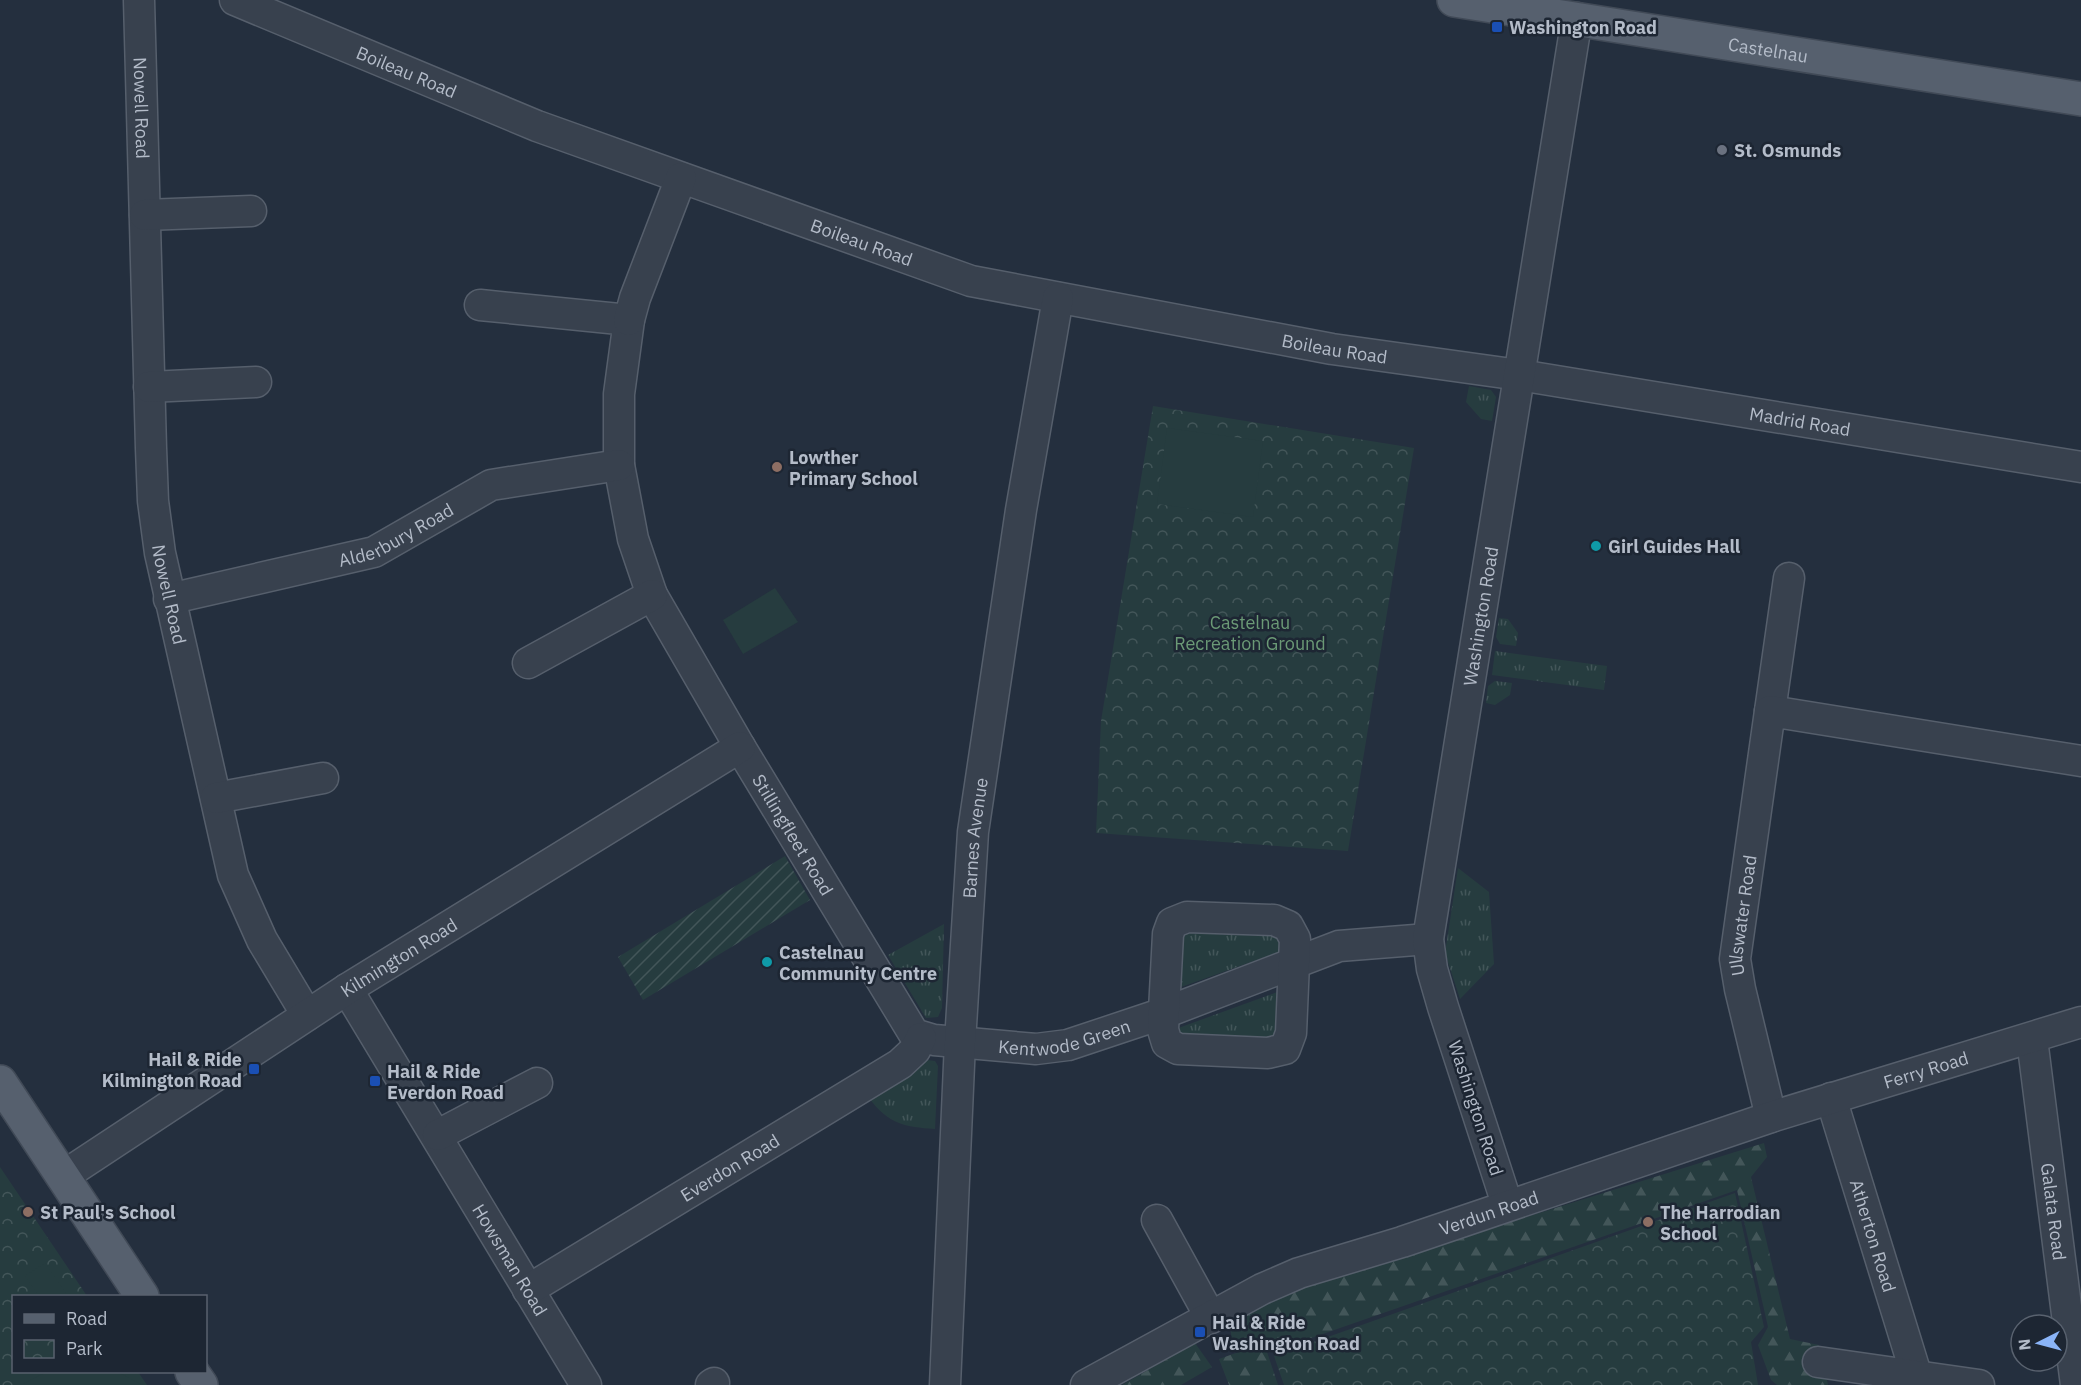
<svg xmlns="http://www.w3.org/2000/svg" width="2081" height="1385" font-family="'IBM Plex Sans',sans-serif">
	<style>
		.grass { fill: url(#grass-tufts) }
		.forest { fill: url(#forest-firs) }
		.park { fill: url(#park-crowns) }
		.garden { fill: url(#garden-furrows) }
		.pitch { fill: #263c3f }
		.lines { fill: none; stroke-linecap: round; stroke-linejoin: round }
		.minor-casing { stroke: #565f6c; stroke-width: 33 }
		.major-casing { stroke: #414a57; stroke-width: 36 }
		.minor { stroke: #38414e; stroke-width: 30 }
		.major { stroke: #56606e; stroke-width: 33 }
		.transit-dot { fill: #1a4fb4; stroke: #1d2633; stroke-width: 2 }
		.worship-dot { fill: #6b7280; stroke: #1d2633; stroke-width: 2 }
		.education-dot { fill: #8d6e63; stroke: #1d2633; stroke-width: 2 }
		.culture-dot { fill: #0f9aa8; stroke: #1d2633; stroke-width: 2 }
		.labels { text-anchor: middle; dominant-baseline: central; stroke-width: 5; stroke-linejoin: round; paint-order: stroke }
		.poi-label { font-size: 18px; font-weight: bold; fill: #b4bcc9; stroke: #1d2633; text-anchor: start }
		.street-label { font-size: 18px; fill: #b4bcc9; stroke: #1d2633 }
		.park-label { font-size: 18px; fill: #6b9a76; stroke: #1d2633 }
	</style>
	<defs>
		<pattern id="grass-tufts" width="24" height="20" patternUnits="userSpaceOnUse" patternTransform="scale(1.5)"><rect width="24" height="20" fill="#263c3f"/><path d="M3 7l-1-3M5 7V3M7 7l1-3M15 17l-1-3M17 17v-4M19 17l1-3" fill="none" stroke="#435659"/></pattern>
		<pattern id="forest-firs" width="22" height="20" patternUnits="userSpaceOnUse" patternTransform="scale(1.5)"><rect width="22" height="20" fill="#263c3f"/><path d="M5 1l3.5 6h-7zM16 11l3.5 6h-7z" fill="#435659"/></pattern>
		<pattern id="park-crowns" width="20" height="18" patternUnits="userSpaceOnUse" patternTransform="scale(1.5)"><rect width="20" height="18" fill="#263c3f"/><path d="M2 6a3 3 0 1 1 6 0M12 15a3 3 0 1 1 6 0" fill="none" stroke="#435659"/></pattern>
		<pattern id="garden-furrows" width="10" height="10" patternUnits="userSpaceOnUse" patternTransform="scale(1.5)"><rect width="10" height="10" fill="#263c3f"/><path d="M-1 1l2-2M0 10L10 0M9 11l2-2" fill="none" stroke="#435659"/></pattern>
	</defs>
	<rect width="100%" height="100%" fill="#242f3e"/>
	<g class="grass">
		<path d="M 1469,386 L 1491,390 L 1496,397 L 1492,421 L 1481,419 L 1466,402 Z"/>
		<path d="M 1499,618 L 1508,619 L 1518,633 L 1516,646 L 1500,644 L 1496,637 Z"/>
		<path d="M 1495,651 L 1607,666 L 1604,690 L 1492,675 Z"/>
		<path d="M 1495,681 L 1512,683 L 1510,695 L 1495,705 L 1486,703 L 1488,686 Z"/>
		<path d="M 1458,868 L 1489,892 L 1494,964 L 1460,999 L 1445,953 Z"/>
		<path d="M 944,924 L 942,1008 L 938,1017 L 926,1018 L 888,955 Z"/>
		<path d="M 1185,933 L 1270,936 L 1281,939 L 1282,951 L 1170,991 L 1172,942 Z"/>
		<path d="M 1280,991 L 1279,1031 L 1271,1038 L 1180,1041 L 1173,1030 Z"/>
		<path d="M 927,1060 L 935,1061 L 938,1066 L 935,1129 C 905,1127 888,1124 869,1098 Z"/>
	</g>
	<g class="forest">
		<path d="M 1764,1143 L 1767,1157 L 1751,1177 L 1790,1339 L 1819,1345 L 1828,1385 L 1777,1385 L 1771,1380 L 1758,1345 L 1768,1327 L 1737,1190 L 1271,1352 L 1264,1340 L 1232,1341 L 1230,1325 L 1272,1296 Z"/>
		<path d="M 1195,1343 L 1212,1367 L 1181,1385 L 1122,1385 Z"/>
		<path d="M 1264,1343 L 1278,1385 L 1229,1385 L 1219,1359 Z"/>
	</g>
	<g class="park">
		<path d="M 1153,406 L 1414,448 L 1348,851 L 1096,833 L 1101,721 Z"/>
		<path d="M 0,1167 L 87,1296 L 14,1296 L 14,1372 L 138,1372 L 147,1385 L 0,1385 Z"/>
		<path d="M 1735,1193 L 1764,1327 L 1751,1342 L 1758,1385 L 1284,1385 L 1274,1356 Z"/>
	</g>
	<path class="garden" d="M 785,856 L 810,900 L 643,1000 L 618,957 Z"/>
	<g class="pitch">
		<path d="M 1167,428 L 1263,441 L 1253,517 L 1157,504 Z"/>
		<path d="M 775,588 L 798,622 L 743,654 L 723,620 Z"/>
		<path d="M 45,1263 L 68,1296 L 39,1296 L 25,1276 Z"/>
		<path d="M 46,1372 L 118,1372 L 142,1385 L 21,1385 Z"/>
	</g>
	<g class="lines">
		<defs>
			<g id="minor">
				<path id="s1" d="M 139,0 L 151,448 L 153,501 L 160,553 L 233,875 L 262,940 L 307,1015"/>
				<path id="s2" d="M 235,0 L 537,126 L 971,281 L 1332,349 L 1519,375 L 2081,467"/>
				<path d="M 145,215 L 251,211"/>
				<path id="s3" d="M 480,305 L 629,320 L 619,394 L 619,465 L 633,539 L 652,595 L 740,747 L 914,1034 L 934,1040 L 1036,1049 L 1068,1045 L 1164,1013 L 1339,946 L 1428,939"/>
				<path d="M 629,320 L 635,298 L 681,178"/>
				<path d="M 149,387 L 256,382"/>
				<path id="s4" d="M 169,599 L 374,552 L 491,485 L 619,465"/>
				<path d="M 528,663 L 652,595"/>
				<path d="M 1770,711 L 1789,578"/>
				<path d="M 216,798 L 323,778"/>
				<path d="M 1187,917 L 1274,920 L 1288,926 L 1295,939 L 1291,1033 L 1285,1049 L 1268,1053 L 1178,1049 L 1167,1043 L 1163,1030 L 1168,934 L 1172,923 Z"/>
				<path id="s5" d="M 347,989 L 586,1385"/>
				<path id="s6" d="M 2032,1039 L 2076,1385"/>
				<path id="s7" d="M 1831,1098 L 1916,1374"/>
				<path id="s8" d="M 1771,1117 L 1740,989 L 1735,959 L 1770,711 L 2081,761"/>
				<path d="M 438,1135 L 537,1083"/>
				<path id="s9" d="M 62,1177 L 347,989 L 740,747"/>
				<path id="s10" d="M 1507,1204 L 1443,1007 L 1432,969 L 1428,939 L 1577,18"/>
				<path d="M 1157,1220 L 1211,1318"/>
				<path id="s11" d="M 528,1290 L 900,1064 L 915,1050 L 921,1038"/>
				<path d="M 1818,1362 L 1979,1385"/>
				<path d="M 711,1385 L 714,1383"/>
				<path id="s12" d="M 945,1385 L 960,1042 L 973,832 L 1021,510 L 1058,298"/>
				<path id="s13" d="M 1086,1385 L 1262,1289 L 1299,1273 L 1402,1242 L 1771,1117 L 2081,1022"/>
			</g>
			<g id="major">
				<path id="s14" d="M 1454,0 L 2081,99"/>
				<path d="M 0,1082 L 142,1296"/>
				<path d="M 192,1372 L 201,1385"/>
			</g>
		</defs>
		<use href="#minor" class="minor-casing"/>
		<use href="#major" class="major-casing"/>
		<use href="#minor" class="minor"/>
		<use href="#major" class="major"/>
	</g>
	<g class="transit-dot">
		<rect x="1491" y="21" width="12" height="12" rx="3"/>
		<rect x="248" y="1063" width="12" height="12" rx="3"/>
		<rect x="369" y="1075" width="12" height="12" rx="3"/>
		<rect x="1194" y="1326" width="12" height="12" rx="3"/>
	</g>
	<circle class="worship-dot" cx="1722" cy="150" r="6"/>
	<g class="education-dot">
		<circle cx="777" cy="467" r="6"/>
		<circle cx="28" cy="1212" r="6"/>
		<circle cx="1648" cy="1222" r="6"/>
	</g>
	<g class="culture-dot">
		<circle cx="1596" cy="546" r="6"/>
		<circle cx="767" cy="962" r="6"/>
	</g>
	<g class="labels">
		<g class="poi-label">
			<text x="1509" y="27">Washington Road</text>
			<text x="1734" y="150">St. Osmunds</text>
			<text x="789" y="457">Lowther<tspan x="789" dy="21">Primary School</tspan></text>
			<text x="1608" y="546">Girl Guides Hall</text>
			<text x="779" y="952">Castelnau<tspan x="779" dy="21">Community Centre</tspan></text>
			<text x="242" y="1059" text-anchor="end">Hail &amp; Ride<tspan x="242" dy="21">Kilmington Road</tspan></text>
			<text x="387" y="1071">Hail &amp; Ride<tspan x="387" dy="21">Everdon Road</tspan></text>
			<text x="40" y="1212">St Paul's School</text>
			<text x="1660" y="1212">The Harrodian<tspan x="1660" dy="21">School</tspan></text>
			<text x="1212" y="1322">Hail &amp; Ride<tspan x="1212" dy="21">Washington Road</tspan></text>
		</g>
		<g class="street-label">
			<text stroke="none"><textPath href="#s14" startOffset="318">Castelnau</textPath></text>
			<text stroke="none"><textPath href="#s2" startOffset="186">Boileau Road</textPath></text>
			<text stroke="none"><textPath href="#s1" startOffset="108">Nowell Road</textPath></text>
			<text stroke="none"><textPath href="#s2" startOffset="672">Boileau Road</textPath></text>
			<text stroke="none"><textPath href="#s2" startOffset="1158">Boileau Road</textPath></text>
			<text stroke="none"><textPath href="#s2" startOffset="1629">Madrid Road</textPath></text>
			<text stroke="none"><textPath href="#s4" startOffset="237">Alderbury Road</textPath></text>
			<text stroke="none"><textPath href="#s1" startOffset="596">Nowell Road</textPath></text>
			<text stroke="none"><textPath href="#s10" startOffset="604">Washington Road</textPath></text>
			<text stroke="none"><textPath href="#s3" startOffset="708">Stillingfleet Road</textPath></text>
			<text stroke="none"><textPath href="#s12" startOffset="548">Barnes Avenue</textPath></text>
			<text stroke="none"><textPath href="#s8" startOffset="206">Ullswater Road</textPath></text>
			<text stroke="none"><textPath href="#s9" startOffset="402">Kilmington Road</textPath></text>
			<text stroke="none"><textPath href="#s3" startOffset="1094">Kentwode Green</textPath></text>
			<text stroke="none"><textPath href="#s13" startOffset="900">Ferry Road</textPath></text>
			<text transform="translate(1476 1108) rotate(72)">Washington Road</text>
			<text stroke="none"><textPath href="#s11" startOffset="236">Everdon Road</textPath></text>
			<text stroke="none"><textPath href="#s13" startOffset="440">Verdun Road</textPath></text>
			<text stroke="none"><textPath href="#s6" startOffset="174">Galata Road</textPath></text>
			<text stroke="none"><textPath href="#s7" startOffset="144">Atherton Road</textPath></text>
			<text stroke="none"><textPath href="#s5" startOffset="316">Howsman Road</textPath></text>
		</g>
		<g class="park-label">
			<text x="1250" y="622">Castelnau<tspan x="1250" dy="21">Recreation Ground</tspan></text>
		</g>
	</g>
	<rect x="12" y="1295" width="195" height="78" fill="#1d2633" stroke="#59626f" stroke-width="1.5"/>
	<rect x="24" y="1314" width="30" height="9" fill="#56606e" stroke="#59626f" stroke-width="1.5"/>
	<text x="66" y="1325" font-size="18" fill="#b4bcc9">Road</text>
	<rect x="24" y="1340" width="30" height="18" fill="url(#park-crowns)" stroke="#59626f" stroke-width="1.5"/>
	<text x="66" y="1355" font-size="18" fill="#b4bcc9">Park</text>
	<g transform="translate(2039 1343) rotate(264)"><circle r="28" fill="#1d2633" stroke="#59626f" stroke-width="1.5"/>
	<path d="M0-4.5L10 22L0 15L-10 22Z" fill="#8ab4f8"/>
	<text y="-9" font-size="16" font-weight="bold" text-anchor="middle" fill="#b4bcc9">N</text>
	</g>
</svg>
